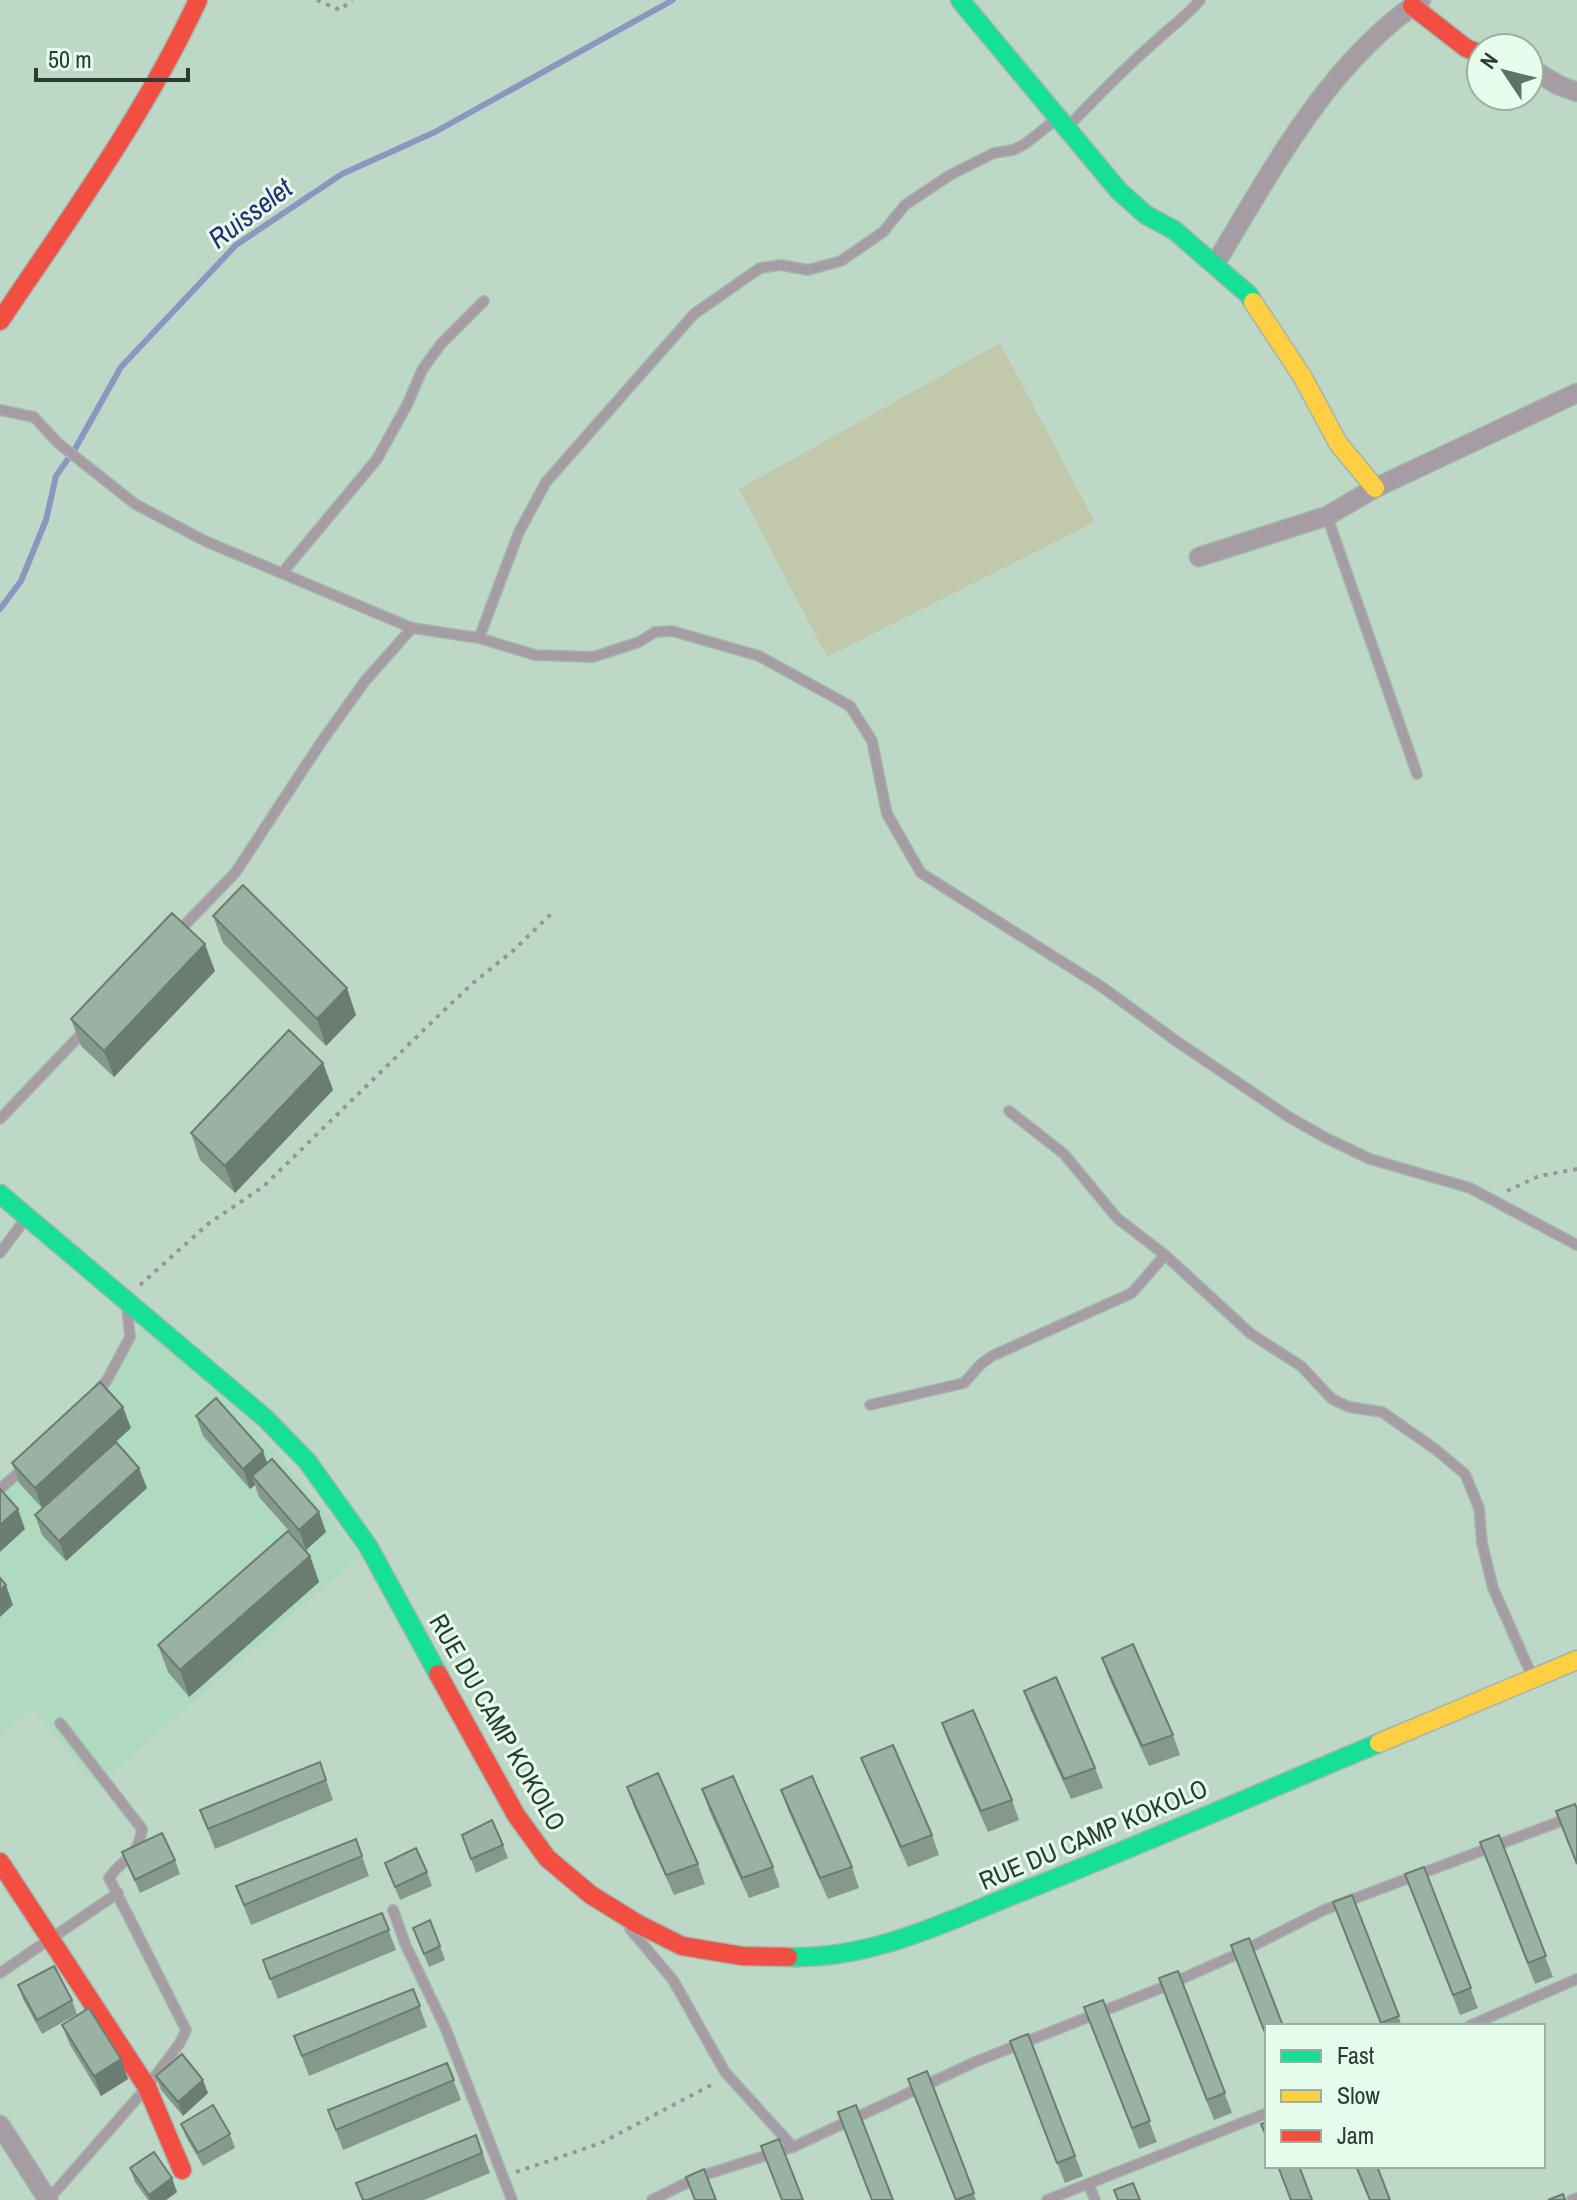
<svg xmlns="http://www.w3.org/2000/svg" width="1577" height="2200" font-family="'Archivo Narrow',sans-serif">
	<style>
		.built { fill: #afdac0 }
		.park { fill: #c2c9aa }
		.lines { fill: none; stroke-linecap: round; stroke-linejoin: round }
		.stream { stroke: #8a98bf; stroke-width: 6 }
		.lane-casing { stroke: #a3b6aa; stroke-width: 12 }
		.street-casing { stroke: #a3b6aa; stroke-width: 21 }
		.fast-casing { stroke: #a3b6aa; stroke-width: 21 }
		.slow-casing { stroke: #a3b6aa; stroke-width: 21 }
		.jam-casing { stroke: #a3b6aa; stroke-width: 21 }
		.path { stroke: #969697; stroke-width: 4; stroke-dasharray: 4 6; stroke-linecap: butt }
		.lane { stroke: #a69ca3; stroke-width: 9 }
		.street { stroke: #a69ca3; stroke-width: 18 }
		.fast { stroke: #16e098; stroke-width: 18 }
		.slow { stroke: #ffcf43; stroke-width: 18 }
		.jam { stroke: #f24e42; stroke-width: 18 }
		.wall { fill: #84998c }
		.shaded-wall { fill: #6b7d72 }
		.building { fill: #99b2a3; stroke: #6b7d72; stroke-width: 2 }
		.labels { text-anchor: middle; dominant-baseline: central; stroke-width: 6; stroke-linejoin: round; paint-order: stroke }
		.street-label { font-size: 26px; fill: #293c30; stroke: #e6fdee }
		.water-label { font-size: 28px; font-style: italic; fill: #2b2a76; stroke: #e6fdee }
	</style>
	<rect width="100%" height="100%" fill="#bed8c8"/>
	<path class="built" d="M 146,1321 L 235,1403 L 361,1555 L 97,1786 L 32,1708 L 0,1738 L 0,1489 L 107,1380 L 130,1337 Z"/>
	<path class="park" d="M 1000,343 L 1095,522 L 827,657 L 739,489 Z"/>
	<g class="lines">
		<path class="stream" d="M 0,609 L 21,581 L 46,520 L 56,476 L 75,449 L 121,367 L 236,245 L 342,174 L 435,132 L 673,0"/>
		<defs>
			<g id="lane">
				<path d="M 1067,128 C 1096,97 1126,67 1158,39 C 1172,26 1188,15 1200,0"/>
				<path d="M 0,410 L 34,417 L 58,443 L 135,504 L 205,541 L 412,628 L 479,638 L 535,655 L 593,657 L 639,642 L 655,632 L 672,631 L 759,656 L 850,706 L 872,741 L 887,814 L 921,873 L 1102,987 L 1179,1043 L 1289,1117 L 1324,1137 L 1370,1159 L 1470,1188 L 1577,1245"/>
				<path d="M 1327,516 L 1417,774"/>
				<path d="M 283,572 L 377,459 L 408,403 L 422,370 L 441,344 L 484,301"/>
				<path d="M 479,638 L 519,532 L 546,482 L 694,314 L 760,268 L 781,265 L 808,270 L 841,261 L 883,232 L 905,205 L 950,175 L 994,153 L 1013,150 L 1025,144 L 1058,118"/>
				<path d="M 178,932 L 235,873 L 322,741 L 365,681 L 412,628"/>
				<path d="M 1009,1111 L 1064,1154 L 1117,1218 L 1165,1255 L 1251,1334 L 1301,1366 L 1332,1399 L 1349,1407 L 1382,1412 L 1435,1449 L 1465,1474 L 1479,1508 L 1482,1543 L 1493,1588 L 1532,1676"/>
				<path d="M 0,1119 L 85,1030"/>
				<path d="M 0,1253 L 26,1218"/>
				<path d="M 96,1394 L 107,1380 L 130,1337 L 127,1307"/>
				<path d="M 870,1405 L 964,1383 L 981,1364 L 992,1356 L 1132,1293 L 1165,1255"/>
				<path d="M 0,1489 L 24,1468"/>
				<path d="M 393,1910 L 406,1946 L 445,2027 L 512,2200"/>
				<path d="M 630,1929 L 673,1980 L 725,2072 L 793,2147"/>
				<path d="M 0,1973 L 118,1893"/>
				<path d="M 1469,2026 L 1577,1979"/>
				<path d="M 1089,2185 L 1095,2200"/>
				<path d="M 48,2200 L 147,2087 L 180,2043 L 186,2030 L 109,1878 C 125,1855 137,1861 142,1829 L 60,1723"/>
				<path d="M 652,2200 L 701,2176 L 793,2147 L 975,2062 L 1161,1988 L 1233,1956 L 1324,1910 L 1577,1815"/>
				<path d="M 1047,2200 L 1267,2113"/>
				<path d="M 1572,2200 L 1577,2198"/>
			</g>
			<g id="street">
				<path d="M 1529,67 L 1558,85 L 1577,92"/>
				<path d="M 1215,264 C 1273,169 1327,64 1421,0"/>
				<path d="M 1199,557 L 1327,516 L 1375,488 L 1577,393"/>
				<path d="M 0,2125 L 48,2200"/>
			</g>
			<g id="fast">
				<path d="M 960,0 L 1119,191 L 1146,215 L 1174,230 L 1249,295 L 1253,302"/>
				<path d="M 0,1194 L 265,1418 L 307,1461 L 368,1546 L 438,1674"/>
				<path d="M 788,1957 C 873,1960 949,1920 1026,1890 C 1145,1843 1262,1792 1379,1743"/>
			</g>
			<g id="slow">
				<path d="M 1253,302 L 1302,376 L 1338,443 L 1375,488"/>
				<path d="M 1379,1743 L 1577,1660"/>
			</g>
			<g id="jam">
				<path d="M 1412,6 L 1466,48 L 1481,54"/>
				<path d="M 0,321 C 70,217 145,114 198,0"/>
				<path d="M 438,1674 L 516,1815 L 547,1858 L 591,1895 L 638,1924 L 682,1946 L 742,1956 L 788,1957"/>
				<path d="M 0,1862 L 147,2087 L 182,2170"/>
			</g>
		</defs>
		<use href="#lane" class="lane-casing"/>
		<use href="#street" class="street-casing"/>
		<use href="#fast" class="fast-casing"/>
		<use href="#slow" class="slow-casing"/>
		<use href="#jam" class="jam-casing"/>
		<g class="path">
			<path d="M 317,0 L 340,10 L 352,0"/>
			<path d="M 1507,1191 L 1539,1176 L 1577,1169"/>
			<path d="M 140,1285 L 208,1224 L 264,1186 L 435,1019 L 473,983 L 514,950 L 553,912"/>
			<path d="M 516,2172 L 601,2143 L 715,2083"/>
		</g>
		<use href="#lane" class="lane"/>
		<use href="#street" class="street"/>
		<use href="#fast" class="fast"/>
		<use href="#slow" class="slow"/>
		<use href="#jam" class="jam"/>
	</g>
	<g class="wall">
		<path d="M 213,916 L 356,1015 L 326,1046 L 223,943 Z"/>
		<path d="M 215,971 L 114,1077 L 81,1046 L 71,1019 Z"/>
		<path d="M 323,1063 L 333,1090 L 235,1193 L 200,1160 L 191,1133 Z"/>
		<path d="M 196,1416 L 267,1462 L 326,1532 L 306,1550 L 259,1497 L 255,1485 L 250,1489 L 203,1436 Z"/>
		<path d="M 131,1428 L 63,1490 L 147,1488 L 66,1561 L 42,1535 L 35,1515 L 42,1508 L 19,1483 L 12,1463 Z"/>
		<path d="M 310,1556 L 319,1582 L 189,1697 L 168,1672 L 158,1645 Z"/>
		<path d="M 1102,1658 L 1173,1735 L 1180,1755 L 1149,1766 L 1109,1678 Z"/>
		<path d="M 1024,1691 L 1095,1768 L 1103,1788 L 1071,1799 L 1031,1711 Z"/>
		<path d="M 942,1723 L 1012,1800 L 1019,1820 L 988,1832 L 949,1743 Z"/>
		<path d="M 861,1758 L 932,1835 L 939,1855 L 908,1867 L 869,1778 Z"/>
		<path d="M 320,1762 L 333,1800 L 215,1849 L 200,1810 Z"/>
		<path d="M 627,1787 L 698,1864 L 705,1884 L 674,1895 L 634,1807 Z"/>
		<path d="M 702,1789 L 773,1867 L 780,1887 L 749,1898 L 709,1810 Z"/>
		<path d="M 781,1790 L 852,1867 L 859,1888 L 828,1899 L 788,1810 Z"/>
		<path d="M 462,1835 L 503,1845 L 508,1858 L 476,1873 Z"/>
		<path d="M 1499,1835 L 1553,1977 L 1535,1984 L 1488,1862 Z"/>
		<path d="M 356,1839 L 369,1876 L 251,1925 L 236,1886 Z"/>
		<path d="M 122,1852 L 175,1860 L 180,1874 L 140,1893 Z"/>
		<path d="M 385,1863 L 427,1872 L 432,1886 L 400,1900 Z"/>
		<path d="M 1424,1867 L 1478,2008 L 1460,2015 L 1413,1894 Z"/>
		<path d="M 1352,1895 L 1402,2026 L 1381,2026 L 1341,1922 Z"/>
		<path d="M 382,1913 L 396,1950 L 278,1999 L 263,1960 Z"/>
		<path d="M 413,1928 L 440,1946 L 445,1960 L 429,1967 Z"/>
		<path d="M 1178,1971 L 1232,2113 L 1214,2120 L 1166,1999 Z"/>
		<path d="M 18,1985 L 72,2000 L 77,2014 L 42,2034 L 23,1999 Z"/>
		<path d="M 413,1989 L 427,2027 L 309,2076 L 294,2036 Z"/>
		<path d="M 1103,2000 L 1157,2142 L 1139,2149 L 1092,2027 Z"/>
		<path d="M 62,2025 L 121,2059 L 128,2079 L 101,2096 L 70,2045 Z"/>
		<path d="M 1017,2061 L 1075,2156 L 1083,2176 L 1065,2183 Z"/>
		<path d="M 447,2063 L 461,2100 L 343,2150 L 328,2110 Z"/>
		<path d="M 927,2071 L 976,2200 L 955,2200 Z"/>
		<path d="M 156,2076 L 208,2093 L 183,2116 L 161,2090 Z"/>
		<path d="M 181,2124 L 230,2134 L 235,2148 L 203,2166 L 186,2137 Z"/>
		<path d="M 476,2135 L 490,2173 L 424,2200 L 363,2200 L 356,2183 Z"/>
		<path d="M 130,2168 L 177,2192 L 166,2200 L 148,2200 L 135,2182 Z"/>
	</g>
	<g class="shaded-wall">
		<path d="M 205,944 L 215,971 L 114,1077 L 104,1051 Z"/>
		<path d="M 347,988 L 356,1015 L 326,1046 L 317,1019 Z"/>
		<path d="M 323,1063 L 333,1090 L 235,1193 L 225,1166 Z"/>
		<path d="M 123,1407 L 131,1428 L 42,1508 L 35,1488 Z"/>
		<path d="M 263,1451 L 270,1471 L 252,1476 L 255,1485 L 250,1489 L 243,1469 Z"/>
		<path d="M 139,1468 L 147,1488 L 66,1561 L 59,1541 Z"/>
		<path d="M 18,1509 L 25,1529 L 0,1552 L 0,1525 Z"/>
		<path d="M 319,1512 L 326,1532 L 306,1550 L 299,1530 Z"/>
		<path d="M 310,1556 L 319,1582 L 189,1697 L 180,1670 Z"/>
		<path d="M 6,1585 L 13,1605 L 0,1617 L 0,1590 Z"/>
		<path d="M 121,2059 L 128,2079 L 101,2096 L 94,2076 Z"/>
		<path d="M 203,2080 L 208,2093 L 183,2116 L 178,2102 Z"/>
		<path d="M 172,2178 L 177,2192 L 166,2200 L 150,2200 L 149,2195 Z"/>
	</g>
	<g class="building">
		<path d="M 243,885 L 347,988 L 317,1019 L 213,916 Z"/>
		<path d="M 172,913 L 205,944 L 104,1051 L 71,1019 Z"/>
		<path d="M 289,1030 L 323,1063 L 225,1166 L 191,1133 Z"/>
		<path d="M 100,1382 L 123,1407 L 35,1488 L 12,1463 Z"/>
		<path d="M 216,1398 L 263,1451 L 243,1469 L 196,1416 Z"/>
		<path d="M 116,1442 L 139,1468 L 59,1541 L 35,1515 Z"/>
		<path d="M 272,1459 L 319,1512 L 299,1530 L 252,1476 Z"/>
		<path d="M 0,1489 L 18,1509 L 0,1525 Z"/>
		<path d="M 288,1531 L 310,1556 L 180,1670 L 158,1645 Z"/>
		<path d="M 0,1578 L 6,1585 L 0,1590 Z"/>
		<path d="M 1133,1644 L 1173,1735 L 1142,1746 L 1102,1658 Z"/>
		<path d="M 1056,1677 L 1095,1768 L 1064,1779 L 1024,1691 Z"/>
		<path d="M 973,1710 L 1012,1800 L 981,1811 L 942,1723 Z"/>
		<path d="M 893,1745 L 932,1835 L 901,1847 L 861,1758 Z"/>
		<path d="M 320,1762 L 326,1780 L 208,1829 L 200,1810 Z"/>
		<path d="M 658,1773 L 698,1864 L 666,1875 L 627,1787 Z"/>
		<path d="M 733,1776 L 773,1867 L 742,1878 L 702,1789 Z"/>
		<path d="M 812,1776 L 852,1867 L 820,1878 L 781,1790 Z"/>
		<path d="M 1575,1804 L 1577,1809 L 1577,1864 L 1556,1811 Z"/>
		<path d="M 492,1820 L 503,1845 L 471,1859 L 462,1835 Z"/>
		<path d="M 162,1833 L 175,1860 L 135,1880 L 122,1852 Z"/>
		<path d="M 1499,1835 L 1546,1956 L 1528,1963 L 1480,1842 Z"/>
		<path d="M 356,1839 L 362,1856 L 244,1905 L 236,1886 Z"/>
		<path d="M 416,1848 L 427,1872 L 395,1887 L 385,1863 Z"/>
		<path d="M 1424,1867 L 1471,1988 L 1453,1995 L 1405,1874 Z"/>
		<path d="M 1352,1895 L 1399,2016 L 1381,2023 L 1333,1902 Z"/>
		<path d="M 382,1913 L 389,1930 L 270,1979 L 263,1960 Z"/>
		<path d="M 430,1920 L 440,1946 L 424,1954 L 413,1928 Z"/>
		<path d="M 1249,1938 L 1283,2026 L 1267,2026 L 1267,2038 L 1231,1945 Z"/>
		<path d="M 54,1966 L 72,2000 L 37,2020 L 18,1985 Z"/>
		<path d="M 1178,1971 L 1225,2093 L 1207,2100 L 1159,1978 Z"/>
		<path d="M 413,1989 L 420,2006 L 302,2056 L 294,2036 Z"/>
		<path d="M 1103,2000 L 1150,2121 L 1132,2128 L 1084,2007 Z"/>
		<path d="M 89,2008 L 121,2059 L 94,2076 L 62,2025 Z"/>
		<path d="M 1028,2034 L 1075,2156 L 1057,2163 L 1010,2041 Z"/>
		<path d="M 182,2054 L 203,2080 L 178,2102 L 156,2076 Z"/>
		<path d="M 447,2063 L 454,2080 L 336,2130 L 328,2110 Z"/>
		<path d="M 927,2071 L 974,2193 L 956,2200 L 908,2079 Z"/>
		<path d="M 213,2105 L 230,2134 L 198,2153 L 181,2124 Z"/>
		<path d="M 856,2105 L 893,2200 L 872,2200 L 838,2112 Z"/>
		<path d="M 1267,2122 L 1267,2138 L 1261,2124 Z"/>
		<path d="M 476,2135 L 482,2153 L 368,2200 L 363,2200 L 356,2183 Z"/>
		<path d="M 779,2139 L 803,2200 L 782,2200 L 761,2146 Z"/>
		<path d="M 154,2152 L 172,2178 L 149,2195 L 130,2168 Z"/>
		<path d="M 1278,2166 L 1299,2166 L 1312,2200 L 1291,2200 Z"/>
		<path d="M 1356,2166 L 1377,2166 L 1390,2200 L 1370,2200 Z"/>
		<path d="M 704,2169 L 716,2200 L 695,2200 L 686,2177 Z"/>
		<path d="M 1133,2183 L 1140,2200 L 1118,2200 L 1114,2190 Z"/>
		<path d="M 1563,2194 L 1565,2200 L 1548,2200 Z"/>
	</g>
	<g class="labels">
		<g class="street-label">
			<text transform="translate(498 1722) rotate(60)">RUE DU CAMP KOKOLO</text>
			<text transform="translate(1093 1834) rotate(-23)">RUE DU CAMP KOKOLO</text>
		</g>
		<g class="water-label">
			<text transform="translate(250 213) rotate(-37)">Ruisselet</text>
		</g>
	</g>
	<rect x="1265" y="2024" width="280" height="144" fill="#e6fdee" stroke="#9ab0a2" stroke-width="2"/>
	<rect x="1281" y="2050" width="40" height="12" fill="#16e098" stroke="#9ab0a2" stroke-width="2"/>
	<text x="1337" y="2064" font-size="24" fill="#293c30">Fast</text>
	<rect x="1281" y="2090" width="40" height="12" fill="#ffcf43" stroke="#9ab0a2" stroke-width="2"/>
	<text x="1337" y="2104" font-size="24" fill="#293c30">Slow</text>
	<rect x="1281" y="2130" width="40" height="12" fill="#f24e42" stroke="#9ab0a2" stroke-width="2"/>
	<text x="1337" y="2144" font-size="24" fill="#293c30">Jam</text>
	<g transform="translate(1505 72) rotate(305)"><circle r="38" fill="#e6fdee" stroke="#9ab0a2" stroke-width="2"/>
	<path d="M0-6L14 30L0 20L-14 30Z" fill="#5d7365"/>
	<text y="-12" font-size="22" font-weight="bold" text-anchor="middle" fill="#293c30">N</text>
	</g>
	<path d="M36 68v12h152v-12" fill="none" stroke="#293c30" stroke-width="4"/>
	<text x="48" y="68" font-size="24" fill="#293c30" stroke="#e6fdee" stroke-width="6" paint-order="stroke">50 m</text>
</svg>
